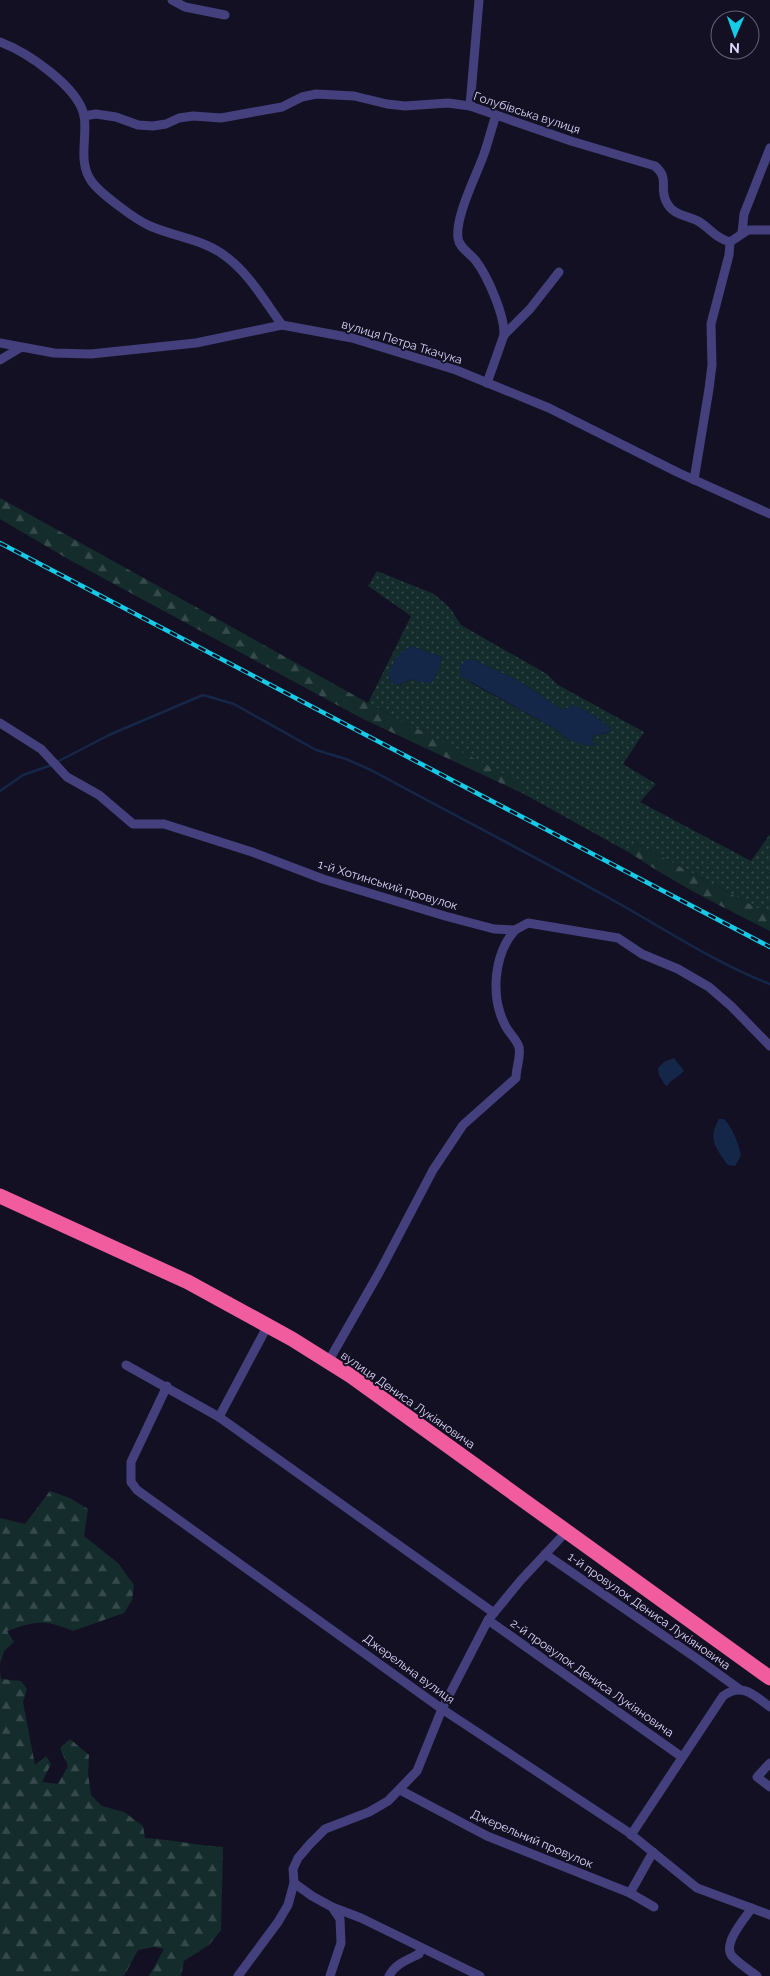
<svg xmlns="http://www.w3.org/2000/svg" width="770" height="1976" font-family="Raleway,sans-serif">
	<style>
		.grass { fill: url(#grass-dots); fill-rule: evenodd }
		.forest { fill: url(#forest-firs) }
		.water { fill: #152748 }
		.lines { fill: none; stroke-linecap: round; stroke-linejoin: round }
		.stream { stroke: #152748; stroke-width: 2.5 }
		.street { stroke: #44407d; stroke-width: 9 }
		.highway { stroke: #f05c9e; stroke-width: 15 }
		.rail-casing { stroke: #15cbe7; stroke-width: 4.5 }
		.rail { stroke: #141023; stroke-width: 2.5; stroke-dasharray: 8; stroke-linecap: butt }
		.labels { text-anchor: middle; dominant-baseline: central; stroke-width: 4; stroke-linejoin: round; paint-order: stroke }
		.street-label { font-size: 12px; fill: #dbd6fb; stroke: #141023 }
	</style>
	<defs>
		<pattern id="grass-dots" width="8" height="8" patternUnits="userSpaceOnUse" patternTransform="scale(1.25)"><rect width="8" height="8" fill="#142c2c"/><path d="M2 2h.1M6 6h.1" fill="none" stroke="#364a4c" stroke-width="1.8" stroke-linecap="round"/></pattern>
		<pattern id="forest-firs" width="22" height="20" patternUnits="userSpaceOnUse" patternTransform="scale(1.25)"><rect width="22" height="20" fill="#142c2c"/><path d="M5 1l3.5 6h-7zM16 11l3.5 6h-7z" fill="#364a4c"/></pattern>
	</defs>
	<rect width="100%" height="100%" fill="#141023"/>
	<path class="grass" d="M 377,571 L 434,594 L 450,608 L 461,625 L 547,674 L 558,685 L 644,732 L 623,764 L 656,784 L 640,802 L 751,861 L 770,834 L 770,915 L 636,843 L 630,853 L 522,793 L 524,785 L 368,703 L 411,616 L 368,586 ZM 411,646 L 442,657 C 439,666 436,672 433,681 L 419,682 L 413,679 L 399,685 L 391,682 L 389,677 ZM 472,659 L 519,681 L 563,710 L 595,716 L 610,728 L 608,733 L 594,735 L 592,740 L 594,745 C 582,744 566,742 559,731 L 471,683 Z"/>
	<g class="forest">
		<path d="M 0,498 L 368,703 L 525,785 L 522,793 L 363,719 L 68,559 L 0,519 Z"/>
		<path d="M 636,843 L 770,915 L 770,931 C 722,907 674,883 630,853 Z"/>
		<path d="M 50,1491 L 70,1498 L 88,1509 L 84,1536 L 118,1563 L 134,1585 L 132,1600 L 124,1613 L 73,1631 C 45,1619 35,1621 7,1631 L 14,1642 L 4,1651 L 0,1664 L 0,1518 L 25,1524 Z"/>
		<path d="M 0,1670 L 1,1679 L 21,1681 L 27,1689 L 23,1702 L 35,1765 L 46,1756 L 51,1764 L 42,1782 L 58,1784 L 68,1766 L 60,1748 L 70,1739 L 89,1755 L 88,1774 L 91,1795 L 102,1806 L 124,1812 L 143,1826 L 145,1838 C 172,1839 197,1846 223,1847 L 221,1930 L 209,1945 L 184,1961 L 181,1976 L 149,1976 L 164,1949 L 154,1947 L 138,1950 L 124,1976 L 0,1976 Z"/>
	</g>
	<g class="water">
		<path d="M 411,646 L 442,657 C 439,666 437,676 431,683 L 419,682 L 413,679 L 398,685 L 391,682 C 385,668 399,652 411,646 Z"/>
		<path d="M 472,659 L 519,681 L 563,710 L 574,705 L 595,716 L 610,728 L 610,732 L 594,735 L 592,740 L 594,746 C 582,744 566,742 559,731 L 460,676 L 460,666 L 465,661 Z"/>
		<path d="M 674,1058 L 684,1071 C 679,1077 671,1079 667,1086 L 665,1085 L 659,1075 L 658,1068 L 664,1062 Z"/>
		<path d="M 719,1119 L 724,1119 C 733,1128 738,1143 741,1155 L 735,1166 L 728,1165 C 716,1148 707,1139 719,1119 Z"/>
	</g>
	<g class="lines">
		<g class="stream">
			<path d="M 57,762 L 109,735 L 203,695 L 234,704 L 316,750 L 346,759 L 371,770 C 450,813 530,854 609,898 C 662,927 713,962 770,984"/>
			<path d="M 0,791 L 23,775 L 52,765"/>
		</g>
		<g class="street">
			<path d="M 172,0 L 185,7 L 225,15"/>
			<path d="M 0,42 C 27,52 77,86 84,115 C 88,137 77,162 92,182 C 101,194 136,220 150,226 C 173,236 200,239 221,253 C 248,271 263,299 282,325"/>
			<path d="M 470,106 L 479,0"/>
			<path d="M 84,116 L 96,114 L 116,117 L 138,125 L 153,126 L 166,124 L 179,118 L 193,116 L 221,118 L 282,107 L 302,97 L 316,94 L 354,96 L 387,104 L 405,106 L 448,103 L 470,106 L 571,141 L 655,166 C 670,179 659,187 666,201 C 672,215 685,215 698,221 C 710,228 715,238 730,242 L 748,230 L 770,230"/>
			<path d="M 742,233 L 744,214 L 770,148"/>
			<path d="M 504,335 L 530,309 L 559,272"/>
			<path d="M 0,343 L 54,353 L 91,354 L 196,343 L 282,325 L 352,338 L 456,370 L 549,408 L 679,473 L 770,514"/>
			<path d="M 0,360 L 20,348"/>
			<path d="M 487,383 L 504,335 C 505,316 488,277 476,261 C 470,253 459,248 458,238 C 455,215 478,173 485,151 C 489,139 492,127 496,115"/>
			<path d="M 694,480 L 709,389 L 712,365 L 711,324 L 729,255 L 730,242"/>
			<path d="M 0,723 L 41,749 L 67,777 L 99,795 L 133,824 L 164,824 L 252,852 L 323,879 L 445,916 L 494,929 L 515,930 L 528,923 L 618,938 L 642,954 L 678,969 L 709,987 L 731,1006 L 770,1046"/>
			<path d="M 328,1362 L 380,1271 L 433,1170 L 463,1125 L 516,1078 C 516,1068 521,1057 519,1047 C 517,1040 508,1032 505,1025 C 490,996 494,954 515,930"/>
			<path d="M 126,1365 L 219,1417 L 494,1613"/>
			<path d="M 167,1386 L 131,1462 L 131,1482 L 137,1490 L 442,1709 L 628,1832 L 697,1888 L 770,1915"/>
			<path d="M 219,1417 L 268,1325"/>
			<path d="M 545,1554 L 699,1660 L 739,1689"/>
			<path d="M 488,1620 L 682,1757"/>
			<path d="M 770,1763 L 757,1777 L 770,1787"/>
			<path d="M 400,1790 L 487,1836 L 630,1893 L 653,1852"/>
			<path d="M 631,1835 L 723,1696 C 742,1682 754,1695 770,1707"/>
			<path d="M 294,1883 L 312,1896 L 332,1907 L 340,1919 L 341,1943 L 330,1976"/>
			<path d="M 630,1893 L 654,1907"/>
			<path d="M 332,1907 L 361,1918 L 480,1976"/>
			<path d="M 752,1908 C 745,1918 722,1944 732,1956 C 738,1963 749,1970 757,1976"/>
			<path d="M 238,1976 L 278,1922 L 288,1905 L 294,1883 L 293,1869 L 298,1858 L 310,1844 L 325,1829 L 369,1812 L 388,1801 L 417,1771 L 442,1709 L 488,1620 L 521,1580 L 567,1531"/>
			<path d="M 389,1976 C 395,1964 407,1960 419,1954 L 421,1948"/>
		</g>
		<path class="highway" d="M 0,1196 L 188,1282 L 292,1339 L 351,1376 L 770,1678"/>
		<defs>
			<path id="rail" d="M 0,543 L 770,947"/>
		</defs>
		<use href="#rail" class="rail-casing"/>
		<use href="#rail" class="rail"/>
	</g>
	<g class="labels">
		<g class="street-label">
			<text transform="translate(527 113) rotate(18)">Голубівська вулиця</text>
			<text transform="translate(402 342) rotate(17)">вулиця Петра Ткачука</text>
			<text transform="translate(388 885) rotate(17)">1-й Хотинський провулок</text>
			<text transform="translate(408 1400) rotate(35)">вулиця Дениса Лукіяновича</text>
			<text transform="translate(649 1611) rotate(35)">1-й провулок Дениса Лукіяновича</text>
			<text transform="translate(409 1669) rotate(36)">Джерельна вулиця</text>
			<text transform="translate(592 1678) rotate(35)">2-й провулок Дениса Лукіяновича</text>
			<text transform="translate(532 1839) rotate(23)">Джерельний провулок</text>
		</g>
	</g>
	<g transform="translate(735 35) rotate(182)"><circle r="24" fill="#141023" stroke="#645f79"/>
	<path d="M0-4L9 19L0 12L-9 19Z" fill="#15cbe7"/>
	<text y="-8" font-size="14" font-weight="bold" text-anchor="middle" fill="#dbd6fb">N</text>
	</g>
</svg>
